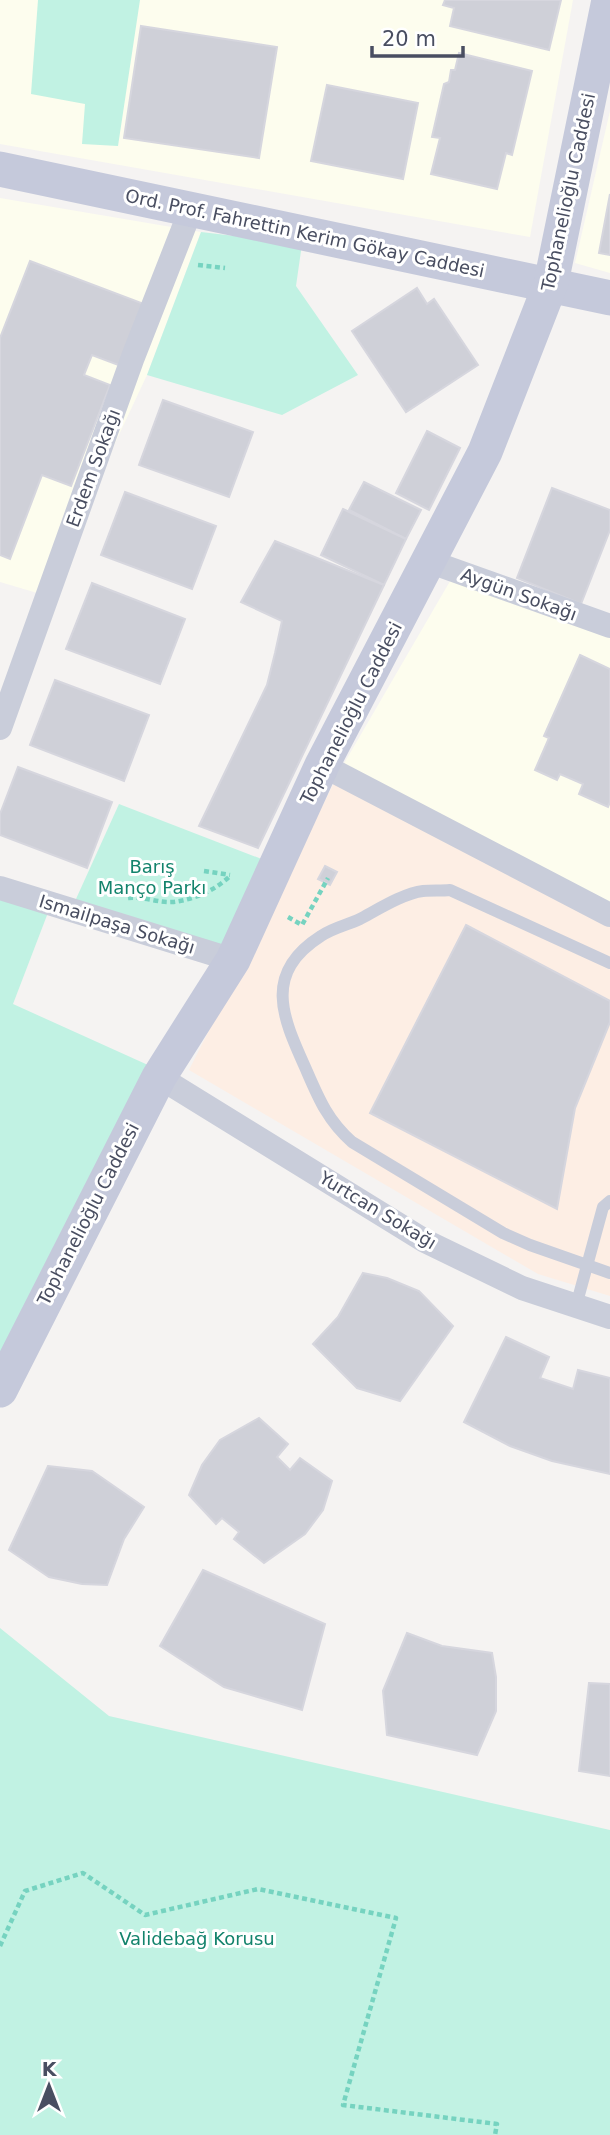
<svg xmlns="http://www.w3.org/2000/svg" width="610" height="2135" font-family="'DejaVu Sans',sans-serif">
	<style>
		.commercial { fill: #fdfdee }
		.medical { fill: #fdeee4 }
		.green { fill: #c1f2e3 }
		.building { fill: #cfd0d8; stroke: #d6d6de; stroke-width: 2 }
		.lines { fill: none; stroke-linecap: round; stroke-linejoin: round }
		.path { stroke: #76d3c0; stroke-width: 4.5; stroke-dasharray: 5 3.5; stroke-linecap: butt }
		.lane { stroke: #c9cdda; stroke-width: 12 }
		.street { stroke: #c9cdda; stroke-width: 24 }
		.secondary { stroke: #c5c9db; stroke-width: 35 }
		.labels { text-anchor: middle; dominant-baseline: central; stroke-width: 6; stroke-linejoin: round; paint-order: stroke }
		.street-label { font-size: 18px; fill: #494e61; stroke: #fff }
		.park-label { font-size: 18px; fill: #13836c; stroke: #fff }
	</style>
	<rect width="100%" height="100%" fill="#f5f3f2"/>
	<g class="commercial">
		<path d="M 0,0 L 573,0 L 530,237 L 0,144 Z"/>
		<path d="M 610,111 L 610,273 L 575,263 Z"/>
		<path d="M 0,198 L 201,232 L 147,375 L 44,595 L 0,582 Z"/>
		<path d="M 453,576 L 610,635 L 610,902 L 342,767 Z"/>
	</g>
	<path class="medical" d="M 342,767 L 610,902 L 610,1296 L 538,1274 L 189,1070 Z"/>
	<g class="green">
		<path d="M 38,0 L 140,0 L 118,146 L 82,144 L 85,104 L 31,94 Z"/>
		<path d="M 201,232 L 302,244 L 296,286 L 358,375 L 282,415 L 147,375 Z"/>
		<path d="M 119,804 L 277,865 L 233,960 L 71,910 Z"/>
		<path d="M 0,895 L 49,910 L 13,1004 L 148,1065 L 0,1353 Z"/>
		<path d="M 0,1628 L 109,1716 L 610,1830 L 610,2135 L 0,2135 Z"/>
	</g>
	<g class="building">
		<path d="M 445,0 L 561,0 L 549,50 L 450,26 L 454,8 L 443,5 Z"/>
		<path d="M 141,26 L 277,47 L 259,158 L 124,138 Z"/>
		<path d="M 459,53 L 532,71 L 512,155 L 506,153 L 497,189 L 431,174 L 440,138 L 432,137 L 444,84 L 449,82 L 451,70 L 455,70 Z"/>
		<path d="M 327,85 L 418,103 L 403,179 L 311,161 Z"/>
		<path d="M 610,194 L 610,255 L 599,253 Z"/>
		<path d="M 30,261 L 144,304 L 121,366 L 92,355 L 84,375 L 110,385 L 71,486 L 42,475 L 10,559 L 0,555 L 0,338 Z"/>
		<path d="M 417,288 L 427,304 L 434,299 L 478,365 L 406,412 L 352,331 Z"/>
		<path d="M 163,400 L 253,432 L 229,497 L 139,465 Z"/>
		<path d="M 427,431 L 460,448 L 429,510 L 396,493 Z"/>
		<path d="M 364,482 L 421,510 L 406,539 L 349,510 Z"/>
		<path d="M 552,488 L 610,510 L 610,530 L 581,604 L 517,578 Z"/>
		<path d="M 125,492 L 216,526 L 192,589 L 101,555 Z"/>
		<path d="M 343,509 L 406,539 L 384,585 L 321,555 Z"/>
		<path d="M 275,541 L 384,585 L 258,848 L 199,826 L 267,685 L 275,653 L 282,621 L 241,602 Z"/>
		<path d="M 92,583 L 185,619 L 160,684 L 66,649 Z"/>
		<path d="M 580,655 L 610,669 L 610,802 L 608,807 L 579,794 L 583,784 L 560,774 L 557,780 L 535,770 L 549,738 L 544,736 Z"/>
		<path d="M 55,680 L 149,715 L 124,781 L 30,745 Z"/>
		<path d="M 18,767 L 112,802 L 87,868 L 0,835 L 0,814 Z"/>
		<path d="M 325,866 L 337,872 L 330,885 L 318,879 Z"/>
		<path d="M 466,925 L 610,1001 L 610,1022 L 575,1108 L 557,1209 L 370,1113 Z"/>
		<path d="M 363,1273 L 387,1278 L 419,1291 L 453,1326 L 400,1401 L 357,1388 L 313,1344 L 338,1317 Z"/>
		<path d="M 506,1337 L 549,1357 L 540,1378 L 573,1389 L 578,1370 L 610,1378 L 610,1474 L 552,1461 L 510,1446 L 464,1422 Z"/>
		<path d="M 259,1418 L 288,1444 L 277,1457 L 290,1470 L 300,1458 L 332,1481 L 323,1510 L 305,1534 L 264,1563 L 234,1539 L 239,1532 L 222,1518 L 216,1524 L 189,1495 L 202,1465 L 220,1440 Z"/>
		<path d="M 48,1466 L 92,1471 L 144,1507 L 124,1539 L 107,1585 L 82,1584 L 49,1577 L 9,1550 Z"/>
		<path d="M 203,1570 L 325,1624 L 302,1710 L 224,1687 L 160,1646 Z"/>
		<path d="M 407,1633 L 442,1646 L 492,1653 L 496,1677 L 496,1711 L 477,1755 L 387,1735 L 383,1691 Z"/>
		<path d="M 589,1683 L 610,1684 L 610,1776 L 579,1771 Z"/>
	</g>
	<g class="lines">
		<g class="path">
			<path d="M 198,265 L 225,268"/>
			<path d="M 204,871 L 230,875"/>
			<path d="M 128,898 C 143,896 158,903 172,902 C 194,900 216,890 231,875"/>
			<path d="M 288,917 L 302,925 L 328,878"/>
			<path d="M 0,1946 L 25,1891 L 83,1873 L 145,1915 L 258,1889 L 396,1918 L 343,2105 L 497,2124 L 495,2135"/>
		</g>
		<g class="lane">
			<path d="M 610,963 L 450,890 C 441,891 432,890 423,891 C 404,893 377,910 360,919 C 347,925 332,928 321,936 C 263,973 282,1016 305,1067 C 318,1097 327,1120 352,1142 L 503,1233 L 530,1245 L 610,1273"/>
			<path d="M 576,1306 L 603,1207 L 610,1201"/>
		</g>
		<g class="street">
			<path d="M 428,561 L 610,626"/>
			<path d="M 0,728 L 133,357 L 191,209"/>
			<path d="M 322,765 L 610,915"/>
			<path d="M 0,888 L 233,960"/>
			<path d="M 159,1077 L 425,1241 L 522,1288 L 610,1317"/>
		</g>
		<g class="secondary">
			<path d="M 0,169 L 610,298"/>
			<path d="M 0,1390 L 159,1077 L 233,960 L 322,765 L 485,452 L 551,283 L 609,0"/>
		</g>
	</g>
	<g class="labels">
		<g class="street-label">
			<text transform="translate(568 192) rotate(-78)">Tophanelioğlu Caddesi</text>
			<text transform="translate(305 233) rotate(12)">Ord. Prof. Fahrettin Kerim Gökay Caddesi</text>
			<text transform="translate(93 468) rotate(-70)">Erdem Sokağı</text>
			<text transform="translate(519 594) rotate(20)">Aygün Sokağı</text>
			<text transform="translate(351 713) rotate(-63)">Tophanelioğlu Caddesi</text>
			<text transform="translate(117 924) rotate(17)">Ismailpaşa Sokağı</text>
			<text transform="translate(378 1210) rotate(31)">Yurtcan Sokağı</text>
			<text transform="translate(88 1214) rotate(-63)">Tophanelioğlu Caddesi</text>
		</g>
		<g class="park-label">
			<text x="152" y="866">Barış<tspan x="152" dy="21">Manço Parkı</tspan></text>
			<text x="197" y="1938">Validebağ Korusu</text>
		</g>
	</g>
	<g transform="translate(49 2086)" stroke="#ffffff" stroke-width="5" paint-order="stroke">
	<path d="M0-5L12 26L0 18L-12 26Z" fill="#494e61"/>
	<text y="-10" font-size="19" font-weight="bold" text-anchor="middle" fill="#494e61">K</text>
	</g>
	<path d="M372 46v10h91v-10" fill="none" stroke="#494e61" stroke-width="3.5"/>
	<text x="382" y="46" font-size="21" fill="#494e61" stroke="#ffffff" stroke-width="5" paint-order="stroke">20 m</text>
</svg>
